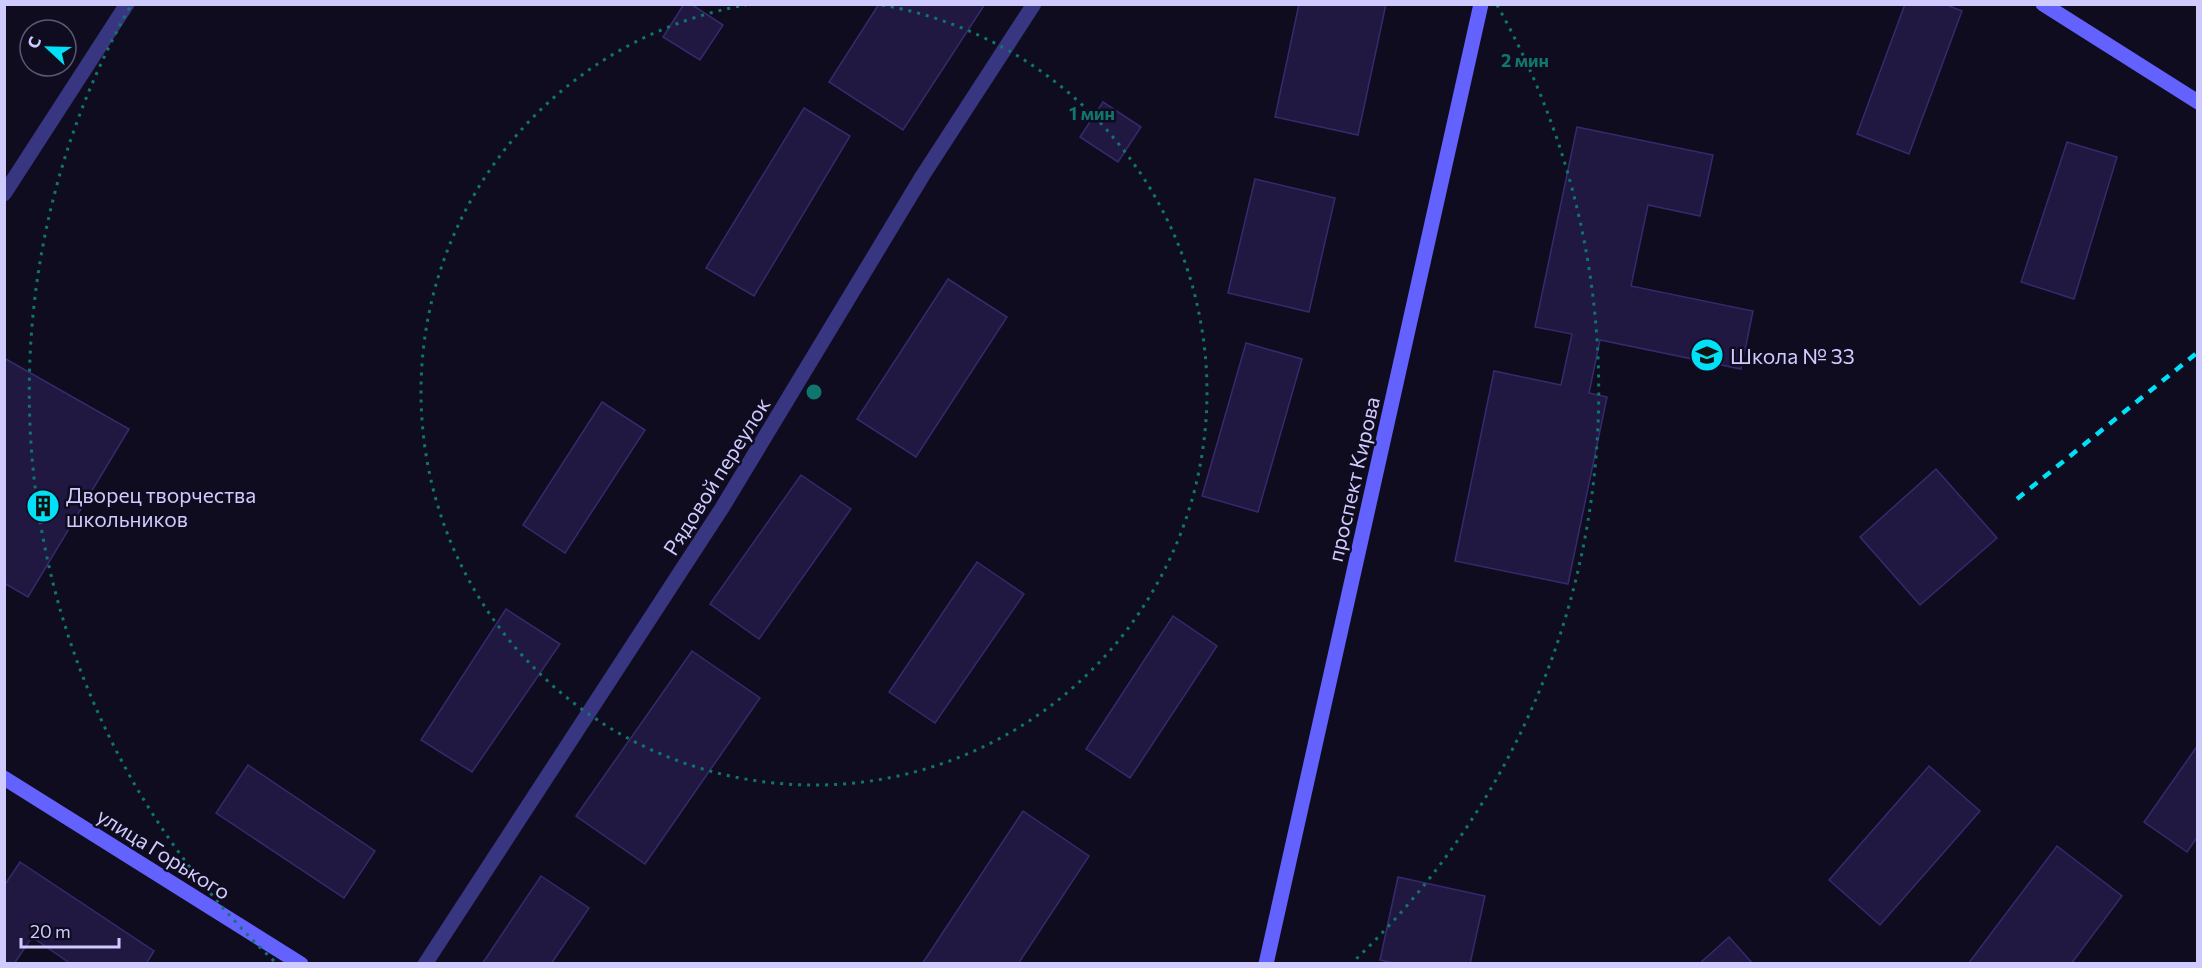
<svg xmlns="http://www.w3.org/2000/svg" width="2202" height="968" font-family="Commissioner,sans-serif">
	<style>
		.building { fill: #201841; stroke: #362a6d; stroke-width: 1.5 }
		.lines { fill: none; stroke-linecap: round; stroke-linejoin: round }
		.lane { stroke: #383680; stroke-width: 15 }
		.street { stroke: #383680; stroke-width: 15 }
		.secondary { stroke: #6462ff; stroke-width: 15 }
		.rail { stroke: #00e0f6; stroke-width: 4.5; stroke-dasharray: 9 8; stroke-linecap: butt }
		.ring { fill: none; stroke: #0f766e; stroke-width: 3; stroke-dasharray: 3 6 }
		.labels { text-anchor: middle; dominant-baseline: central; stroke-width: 5; stroke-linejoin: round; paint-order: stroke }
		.poi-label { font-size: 21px; fill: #d0cbff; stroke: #0f0c20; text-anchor: start }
		.street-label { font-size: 21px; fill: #d0cbff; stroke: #0f0c20 }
		.centre { fill: #0f766e; stroke: #0f0c20; stroke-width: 3 }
		.ring-label { font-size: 18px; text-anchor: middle; font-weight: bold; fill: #0f766e; stroke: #0f0c20; stroke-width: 5; stroke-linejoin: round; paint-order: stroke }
	</style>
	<rect width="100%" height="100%" fill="#0f0c20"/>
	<g class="building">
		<path d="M 684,4 L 691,4 L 723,25 L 700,60 L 663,37 Z"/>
		<path d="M 879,4 L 985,4 L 903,130 L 829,82 Z"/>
		<path d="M 1299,4 L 1386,4 L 1358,135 L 1275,117 Z"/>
		<path d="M 1905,4 L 1944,4 L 1962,11 L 1909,154 L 1857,134 Z"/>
		<path d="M 1103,102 L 1141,127 L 1118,162 L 1080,137 Z"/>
		<path d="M 804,108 L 850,136 L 754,296 L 706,268 Z"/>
		<path d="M 1577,127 L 1713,155 L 1700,216 L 1648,205 L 1631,286 L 1753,311 L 1741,369 L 1600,340 L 1589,393 L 1607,397 L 1568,584 L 1455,561 L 1494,371 L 1561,385 L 1572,334 L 1535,327 Z"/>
		<path d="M 2067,142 L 2117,157 L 2074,299 L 2021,282 Z"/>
		<path d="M 1255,179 L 1335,198 L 1309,312 L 1228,293 Z"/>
		<path d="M 948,279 L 1007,317 L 916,457 L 857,419 Z"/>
		<path d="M 1246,343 L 1302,359 L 1258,512 L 1202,496 Z"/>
		<path d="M 4,358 L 129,429 L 28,597 L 4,583 Z"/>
		<path d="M 602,402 L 645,430 L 565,553 L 523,525 Z"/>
		<path d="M 1936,469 L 1997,538 L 1920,605 L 1860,537 Z"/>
		<path d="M 801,475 L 851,509 L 759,639 L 710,604 Z"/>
		<path d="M 977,562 L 1024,594 L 935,723 L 889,692 Z"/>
		<path d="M 506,609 L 560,644 L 472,772 L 421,740 Z"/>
		<path d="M 1173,616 L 1217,646 L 1130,778 L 1086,749 Z"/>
		<path d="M 692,651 L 760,698 L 645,864 L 576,816 Z"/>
		<path d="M 2198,745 L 2198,836 L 2187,852 L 2144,822 Z"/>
		<path d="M 248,765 L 375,851 L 344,898 L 216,813 Z"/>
		<path d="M 1929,766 L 1980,811 L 1880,925 L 1829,880 Z"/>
		<path d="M 1023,811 L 1089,856 L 1018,964 L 922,964 Z"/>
		<path d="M 2057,846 L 2122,896 L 2071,964 L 1968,964 Z"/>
		<path d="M 20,862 L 154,951 L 146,964 L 71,964 L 32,937 L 14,964 L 4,964 L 4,886 Z"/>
		<path d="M 541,876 L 589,908 L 551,964 L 482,964 Z"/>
		<path d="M 1398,877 L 1485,896 L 1470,964 L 1398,964 L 1380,960 Z"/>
		<path d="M 1729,937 L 1753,964 L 1699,964 Z"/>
	</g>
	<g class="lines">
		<path class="lane" d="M 4,194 L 127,4"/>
		<path class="street" d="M 425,964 L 722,508 L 923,175 L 1034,4"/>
		<g class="secondary">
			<path d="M 2043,4 L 2198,102"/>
			<path d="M 4,778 L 301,964"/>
			<path d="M 1266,964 L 1481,4"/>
		</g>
		<path class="rail" d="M 2017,499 L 2198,352"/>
	</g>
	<g class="ring">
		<path d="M882 5A393 393 0 1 1 746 5"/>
		<path d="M274 961A785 785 0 0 1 131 5M1497 5A785 785 0 0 1 1354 961"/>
	</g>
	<defs>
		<symbol id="school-disc" viewBox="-11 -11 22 22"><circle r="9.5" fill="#00e0f6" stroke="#0f0c20"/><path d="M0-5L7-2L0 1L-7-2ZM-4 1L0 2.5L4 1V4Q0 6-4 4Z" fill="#111"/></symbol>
		<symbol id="building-disc" viewBox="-11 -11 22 22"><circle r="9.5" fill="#00e0f6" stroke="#0f0c20"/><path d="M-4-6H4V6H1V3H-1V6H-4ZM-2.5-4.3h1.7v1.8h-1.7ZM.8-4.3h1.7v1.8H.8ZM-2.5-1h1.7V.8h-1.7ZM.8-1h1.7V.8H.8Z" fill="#111"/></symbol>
	</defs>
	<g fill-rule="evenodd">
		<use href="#school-disc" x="1688" y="336" width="38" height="38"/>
		<use href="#building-disc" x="24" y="487" width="38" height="38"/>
	</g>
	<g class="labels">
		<g class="poi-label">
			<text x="1730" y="355">Школа № 33</text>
			<text x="66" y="494">Дворец творчества<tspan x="66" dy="24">школьников</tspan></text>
		</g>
		<g class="street-label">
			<text transform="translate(716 476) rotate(-58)">Рядовой переулок</text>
			<text transform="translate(1353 479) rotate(-77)">проспект Кирова</text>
			<text transform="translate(164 853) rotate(32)">улица Горького</text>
		</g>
	</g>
	<circle cx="814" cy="392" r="9" class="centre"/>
	<g class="ring-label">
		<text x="1525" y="67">2 мин</text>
		<text x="1092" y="120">1 мин</text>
	</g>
	<rect width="2202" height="968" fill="none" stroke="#d0cbff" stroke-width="12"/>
	<g transform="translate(48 48) rotate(292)"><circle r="28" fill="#0f0c20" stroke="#5c5879" stroke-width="1.5"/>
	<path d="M0-4.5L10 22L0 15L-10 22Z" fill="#00e0f6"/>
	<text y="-9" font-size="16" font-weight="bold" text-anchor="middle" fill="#d0cbff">С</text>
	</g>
	<path d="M21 938v9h98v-9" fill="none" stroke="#d0cbff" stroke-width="3"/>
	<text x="30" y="938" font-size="18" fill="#d0cbff" stroke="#0f0c20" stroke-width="4.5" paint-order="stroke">20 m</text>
</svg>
